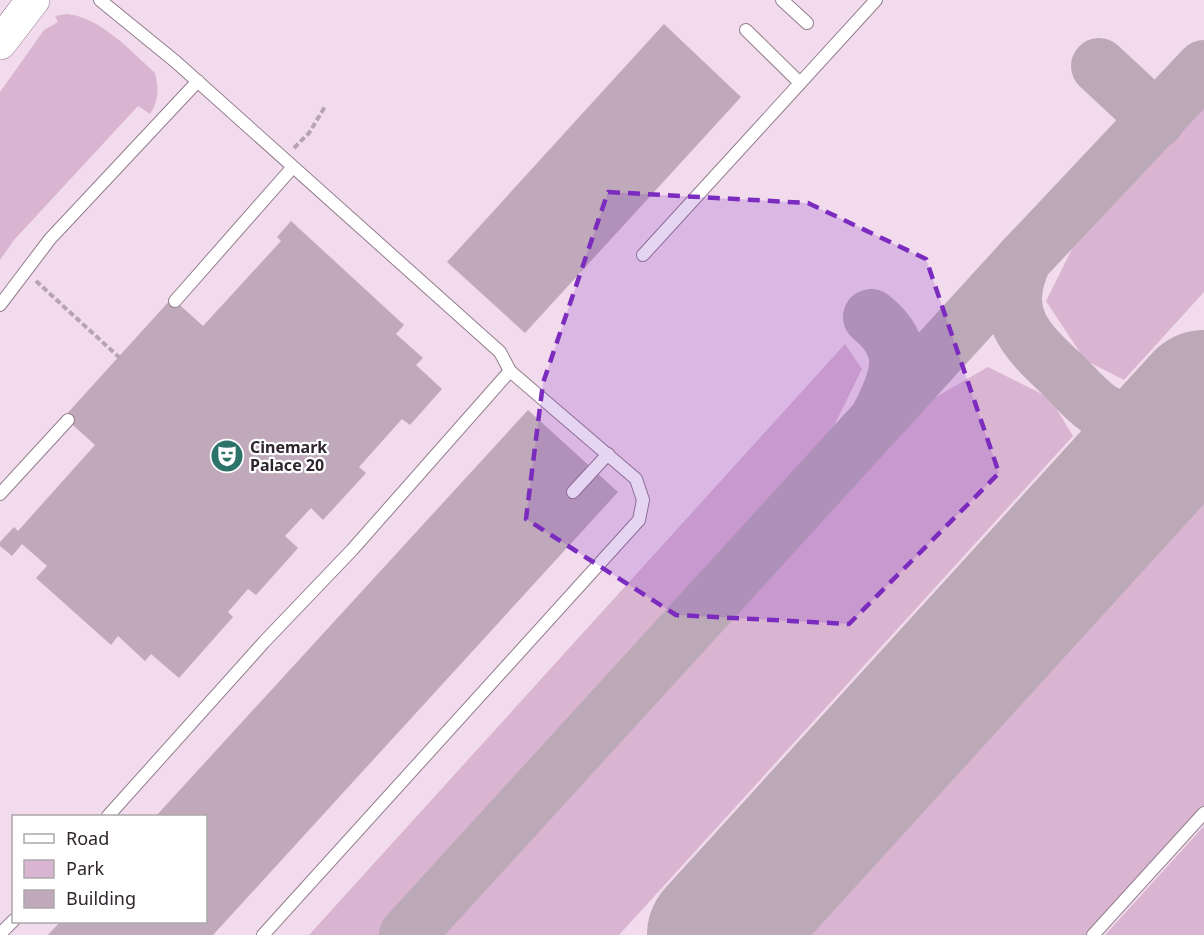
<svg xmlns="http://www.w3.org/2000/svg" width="1204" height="935" font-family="'Noto Sans',sans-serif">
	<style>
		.green { fill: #dab5d2 }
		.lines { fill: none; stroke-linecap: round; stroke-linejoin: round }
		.taxiway { stroke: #bca9b8; stroke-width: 56 }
		.runway { stroke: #bca9b8; stroke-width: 140 }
		.building { fill: #bfa9ba }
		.lane-casing { stroke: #927d8d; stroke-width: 14 }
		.secondary-casing { stroke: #927d8d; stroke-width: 34 }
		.path { stroke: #b7a4b3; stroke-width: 4; stroke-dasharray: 6 3; stroke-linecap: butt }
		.lane { stroke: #fff; stroke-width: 12 }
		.secondary { stroke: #fff; stroke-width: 33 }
		.marked { fill: #7b2cbf; fill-opacity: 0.2; stroke: #7b2cbf; stroke-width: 4.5; stroke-dasharray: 12 8; stroke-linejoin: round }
		.labels { text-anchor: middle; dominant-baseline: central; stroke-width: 4.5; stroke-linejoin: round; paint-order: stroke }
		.poi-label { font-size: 16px; font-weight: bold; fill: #2f262d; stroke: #fff; text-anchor: start }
	</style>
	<rect width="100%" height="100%" fill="#f2dbed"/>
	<g class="green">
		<path d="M 67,14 C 100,17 131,51 155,73 C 159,90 159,99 150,114 L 138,106 L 14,240 L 0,260 L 0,92 L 44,30 L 58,22 L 55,16 Z"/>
		<path d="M 1204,89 L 1204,292 L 1124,380 L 1085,360 L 1046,301 L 1080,233 L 1135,166 Z"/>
		<path d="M 845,344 L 862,369 L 828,438 L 749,532 L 381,935 L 309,935 Z"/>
		<path d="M 988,367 L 1050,398 L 1073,436 L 619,935 L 434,935 L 852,475 L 922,405 Z"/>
		<path d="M 1204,502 L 1204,813 L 1093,935 L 811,935 Z"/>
		<path d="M 1204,826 L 1204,935 L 1105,935 Z"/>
	</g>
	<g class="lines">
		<g class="taxiway">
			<path d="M 1099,66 L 1157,120"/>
			<path d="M 1024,259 C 999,315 1024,339 1064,376 C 1076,388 1090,405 1105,413 C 1130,427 1163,426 1190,416"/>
			<path d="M 871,317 C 910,348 899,377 879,416"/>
			<path d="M 1103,412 C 1122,441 1122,472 1110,503"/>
			<path d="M 407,935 L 1024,259 L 1204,68"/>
		</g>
		<path class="runway" d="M 717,935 L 1204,400"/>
	</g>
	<g class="building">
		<path d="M 664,24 L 741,97 L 525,333 L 447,262 Z"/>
		<path d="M 291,221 L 404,325 L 396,334 L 423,358 L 416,365 L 442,389 L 410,425 L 402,419 L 359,467 L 366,473 L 323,520 L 311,508 L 285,536 L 298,548 L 256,595 L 248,589 L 228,612 L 233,617 L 179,678 L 151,654 L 145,661 L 118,636 L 111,645 L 36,578 L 47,566 L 22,544 L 12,556 L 0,546 L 0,542 L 14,527 L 18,531 L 95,445 L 64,417 L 172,298 L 203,326 L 281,241 L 277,237 Z"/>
		<path d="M 528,410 L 618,492 L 213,935 L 48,935 L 60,922 L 206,922 L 206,816 L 156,816 Z"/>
	</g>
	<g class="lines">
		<defs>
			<g id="lane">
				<path d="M 100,0 L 176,62 L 500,352 L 510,371"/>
				<path d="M 782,0 L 807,23"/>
				<path d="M 746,30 L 800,83"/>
				<path d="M 643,255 L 876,0"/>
				<path d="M 175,301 L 292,168"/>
				<path d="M 0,305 L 50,239 L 198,81"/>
				<path d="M 573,492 L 608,454"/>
				<path d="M 0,494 L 68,420"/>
				<path d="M 108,816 L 264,642 L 352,550 L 510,371 L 636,479 L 643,500 L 639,520 L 263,935"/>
				<path d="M 0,934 L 14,920"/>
				<path d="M 1093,935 L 1204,813"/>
			</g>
			<path id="secondary" d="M 0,43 L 33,0"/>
		</defs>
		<use href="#lane" class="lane-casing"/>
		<use href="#secondary" class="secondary-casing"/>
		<g class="path">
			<path d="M 294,148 L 309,133 L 326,105"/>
			<path d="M 36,281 L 122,360"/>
		</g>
		<use href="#lane" class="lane"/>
		<use href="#secondary" class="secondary"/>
	</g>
	<path class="marked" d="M 608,192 L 808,203 L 926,259 L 999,473 L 849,624 L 676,615 L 526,519 L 543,383 Z"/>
	<defs>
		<symbol id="theatre-disc" viewBox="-11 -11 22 22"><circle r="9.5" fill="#2c736a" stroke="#fff"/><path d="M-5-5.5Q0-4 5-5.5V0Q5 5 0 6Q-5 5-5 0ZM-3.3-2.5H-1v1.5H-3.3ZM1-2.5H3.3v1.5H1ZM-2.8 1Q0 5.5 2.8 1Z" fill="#fff"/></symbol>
	</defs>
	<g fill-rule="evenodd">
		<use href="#theatre-disc" x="208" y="437" width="38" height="38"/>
	</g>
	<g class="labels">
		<g class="poi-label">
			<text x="250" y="447">Cinemark<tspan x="250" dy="18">Palace 20</tspan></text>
		</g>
	</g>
	<rect x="12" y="815" width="195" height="108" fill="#ffffff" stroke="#aca8ab" stroke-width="1.5"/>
	<rect x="24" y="834" width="30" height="9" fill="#ffffff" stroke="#aca8ab" stroke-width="1.5"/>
	<text x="66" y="845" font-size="18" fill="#2f262d">Road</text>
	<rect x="24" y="860" width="30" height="18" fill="#dab5d2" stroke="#aca8ab" stroke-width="1.5"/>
	<text x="66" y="875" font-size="18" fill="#2f262d">Park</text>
	<rect x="24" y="890" width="30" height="18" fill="#bfa9ba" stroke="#aca8ab" stroke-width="1.5"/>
	<text x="66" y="905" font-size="18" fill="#2f262d">Building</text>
</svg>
